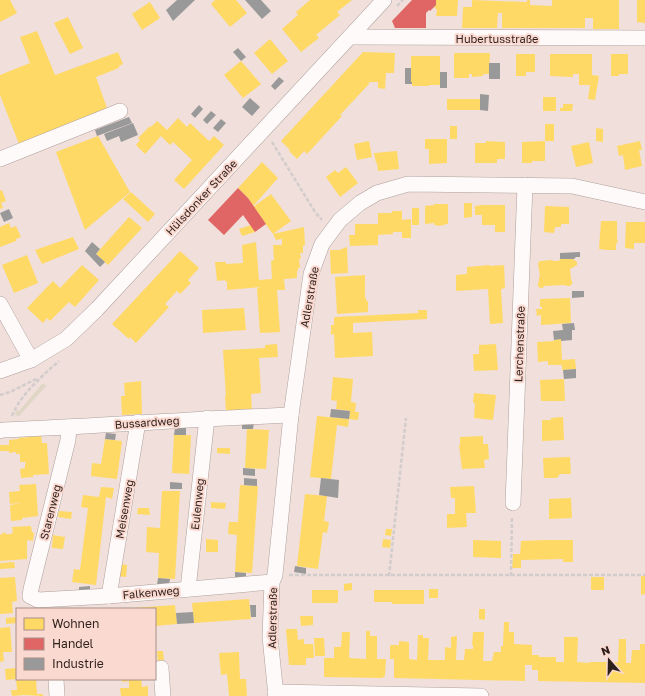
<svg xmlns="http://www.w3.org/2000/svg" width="645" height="696" font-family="'Golos Text',sans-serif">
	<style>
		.green { fill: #e0d6c6 }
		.homes { fill: #ffd966 }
		.shops { fill: #e06666 }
		.industry { fill: #999 }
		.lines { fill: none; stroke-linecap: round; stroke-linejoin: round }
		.minor-casing { stroke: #afa09c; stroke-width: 16 }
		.path { stroke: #d2cdcc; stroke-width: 2.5; stroke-dasharray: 4 2; stroke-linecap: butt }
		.minor { stroke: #fdfaf9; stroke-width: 15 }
		.labels { text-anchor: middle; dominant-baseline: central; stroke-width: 4; stroke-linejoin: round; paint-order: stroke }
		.street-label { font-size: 11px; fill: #2e1f1b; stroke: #fad9d0 }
	</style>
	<rect width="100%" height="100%" fill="#f0dfda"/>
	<path class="green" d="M 42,384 L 47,385 L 19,416 L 15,415 L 16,410 L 19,411 Z"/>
	<g class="homes">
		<path d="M 0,0 L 10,0 L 17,13 L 0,22 Z"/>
		<path d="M 215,0 L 236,0 L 247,13 L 230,27 L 211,4 Z"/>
		<path d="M 310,0 L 352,0 L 337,12 L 340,15 L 316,35 L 319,38 L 301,52 L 282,29 L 298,15 L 296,12 Z"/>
		<path d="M 436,0 L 458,0 L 457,16 L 436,16 L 437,10 L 434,7 L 436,5 Z"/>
		<path d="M 472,0 L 527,2 L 527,0 L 530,0 L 530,5 L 552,6 L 552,0 L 619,0 L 619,29 L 593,29 L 593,18 L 585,18 L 585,28 L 502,28 L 502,13 L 498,13 L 497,28 L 462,28 L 463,7 L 472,7 Z"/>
		<path d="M 637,0 L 645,0 L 645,23 L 637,22 Z"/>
		<path d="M 150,2 L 160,18 L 142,30 L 132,14 Z"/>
		<path d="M 68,17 L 83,48 L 70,54 L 54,23 Z"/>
		<path d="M 37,31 L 55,75 L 118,52 L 123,64 L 119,66 L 119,68 L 96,77 L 108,111 L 19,144 L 0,95 L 0,75 L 30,63 L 20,37 Z"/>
		<path d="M 270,39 L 288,61 L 272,74 L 254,53 Z"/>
		<path d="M 363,52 L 395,53 L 394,73 L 386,73 L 385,89 L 378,88 L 378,82 L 369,82 L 369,84 L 340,115 L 342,116 L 307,154 L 304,151 L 297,159 L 289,151 L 290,150 L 281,141 Z"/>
		<path d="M 454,53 L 490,53 L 489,74 L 483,74 L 483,76 L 472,77 L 472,74 L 469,74 L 469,78 L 454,78 Z"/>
		<path d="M 516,54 L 535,54 L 535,72 L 526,72 L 526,76 L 516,76 Z"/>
		<path d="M 550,54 L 592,54 L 592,75 L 599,76 L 595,100 L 588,99 L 590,85 L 579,85 L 579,74 L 573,74 L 573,77 L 550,76 Z"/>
		<path d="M 611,54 L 628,54 L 628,74 L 619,74 L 619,76 L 611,76 Z"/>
		<path d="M 411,56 L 440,56 L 440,85 L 429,85 L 429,86 L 412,86 L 412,82 L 411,82 Z"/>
		<path d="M 241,61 L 261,84 L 243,98 L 224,75 Z"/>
		<rect x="543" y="97" width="13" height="14"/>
		<rect x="447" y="99" width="33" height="11"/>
		<path d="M 563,104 L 573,104 L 572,111 L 560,111 L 560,108 L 563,108 Z"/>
		<path d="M 178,118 L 187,127 L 190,123 L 209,141 L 214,136 L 224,145 L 184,189 L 174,180 L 192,160 L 173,142 L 170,145 L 161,136 L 145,154 L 136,145 L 140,140 L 138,138 L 150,126 L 151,127 L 157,121 L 167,130 Z"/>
		<rect x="545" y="124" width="9" height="17"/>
		<rect x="450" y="126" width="7" height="13"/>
		<path d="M 596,128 L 603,129 L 603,142 L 596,141 Z"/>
		<path d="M 98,136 L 130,192 L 85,230 L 56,152 Z"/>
		<path d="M 425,139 L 447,139 L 447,163 L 429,164 L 429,149 L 425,149 Z"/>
		<path d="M 369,141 L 372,157 L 357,160 L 354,144 Z"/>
		<path d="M 486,141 L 505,142 L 505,159 L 497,159 L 497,163 L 475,163 L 475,143 L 486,143 Z"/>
		<path d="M 545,141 L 545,161 L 532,161 L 532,163 L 522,163 L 522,142 Z"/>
		<path d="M 640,141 L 642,150 L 639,150 L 642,166 L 625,170 L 623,155 L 619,156 L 617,146 Z"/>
		<path d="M 589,142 L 593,163 L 576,167 L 571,146 Z"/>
		<path d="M 397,151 L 399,169 L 378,171 L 377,163 L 376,163 L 374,153 Z"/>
		<path d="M 262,162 L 278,178 L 253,206 L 248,198 L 238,188 Z"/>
		<path d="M 346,167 L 358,183 L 340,197 L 326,177 L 335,170 L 338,173 Z"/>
		<path d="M 2,190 L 6,201 L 1,203 L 3,208 L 0,209 L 0,191 Z"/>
		<path d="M 131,192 L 155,214 L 148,222 L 123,199 Z"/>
		<path d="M 271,194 L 291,221 L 273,234 L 253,207 Z"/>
		<path d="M 464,203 L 472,203 L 472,217 L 464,218 Z"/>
		<path d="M 434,204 L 448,204 L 448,224 L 445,224 L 445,225 L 437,226 L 437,225 L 434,225 L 434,223 L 425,224 L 425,206 L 434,205 Z"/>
		<path d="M 482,205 L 505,205 L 505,232 L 495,232 L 495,225 L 482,225 L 482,215 L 475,215 L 475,206 Z"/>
		<path d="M 545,206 L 569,207 L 569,224 L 561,224 L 561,227 L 555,227 L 554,233 L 544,232 Z"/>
		<rect x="412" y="208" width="7" height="17"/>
		<path d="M 392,211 L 402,211 L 402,220 L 411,219 L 411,238 L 402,238 L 402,232 L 393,232 L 393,234 L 378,235 L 378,245 L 350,246 L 349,235 L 355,235 L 355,224 L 378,224 L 378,213 L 392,213 Z"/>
		<path d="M 129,217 L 142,228 L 108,265 L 96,254 Z"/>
		<path d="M 601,221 L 609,221 L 609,235 L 609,221 L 617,221 L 617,239 L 618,242 L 616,244 L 616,250 L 607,250 L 599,249 Z"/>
		<path d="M 626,222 L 645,222 L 645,243 L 634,243 L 634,249 L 625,248 Z"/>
		<path d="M 9,223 L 11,228 L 16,226 L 21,237 L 16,239 L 16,241 L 0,247 L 0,227 Z"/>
		<path d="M 251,225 L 255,232 L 242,236 L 239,229 Z"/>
		<path d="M 304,227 L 305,245 L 303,246 L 303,253 L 300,253 L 301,259 L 299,259 L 300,268 L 298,268 L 298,271 L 297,271 L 297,278 L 284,279 L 285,290 L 277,290 L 280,332 L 260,333 L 257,288 L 261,287 L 227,290 L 227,281 L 225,282 L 225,280 L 217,281 L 215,262 L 226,262 L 226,264 L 243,263 L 242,245 L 256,242 L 259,280 L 272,279 L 271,261 L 274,260 L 273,245 L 281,245 L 282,244 L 282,239 L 276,240 L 273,234 Z"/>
		<path d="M 73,237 L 79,249 L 42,264 L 35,250 Z"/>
		<path d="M 347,247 L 348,273 L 331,274 L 330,250 L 339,250 Z"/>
		<path d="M 180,251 L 199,268 L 188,280 L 191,283 L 180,294 L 177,291 L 165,304 L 169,307 L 136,343 L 130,337 L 129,339 L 112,324 Z"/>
		<path d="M 27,255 L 38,283 L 14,293 L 2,265 Z"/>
		<path d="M 560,259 L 573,259 L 577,262 L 577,265 L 570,269 L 571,279 L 572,281 L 572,284 L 570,286 L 567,286 L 565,285 L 544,286 L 543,288 L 540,288 L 538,286 L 538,283 L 539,281 L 539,277 L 540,276 L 538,263 L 540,261 L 552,260 L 553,261 L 559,261 Z"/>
		<path d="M 82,265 L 99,280 L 75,307 L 69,302 L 50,321 L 47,318 L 43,323 L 27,308 L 53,281 L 60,288 Z"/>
		<path d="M 490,265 L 490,266 L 504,265 L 505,288 L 501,289 L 503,323 L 490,324 L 488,289 L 456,291 L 456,275 L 467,274 L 467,267 Z"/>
		<path d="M 365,275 L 365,298 L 366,298 L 366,301 L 368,301 L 368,312 L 337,314 L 335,277 Z"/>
		<path d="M 570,298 L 571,323 L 541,325 L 541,315 L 537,316 L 536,309 L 542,309 L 542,307 L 540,307 L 540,299 Z"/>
		<path d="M 244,308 L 246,330 L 203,333 L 202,310 Z"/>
		<path d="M 418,310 L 427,310 L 427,319 L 353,323 L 353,333 L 372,332 L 373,356 L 335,358 L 334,334 L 331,335 L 331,325 L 334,325 L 334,317 L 418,313 Z"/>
		<path d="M 561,339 L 562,360 L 575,359 L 576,369 L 562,370 L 562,365 L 548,365 L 548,361 L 538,362 L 537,342 L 554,341 L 554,340 Z"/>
		<path d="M 277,344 L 278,357 L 259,358 L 261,393 L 251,394 L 252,411 L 226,412 L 225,395 L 226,396 L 223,350 L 265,348 L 265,345 Z"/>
		<path d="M 496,344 L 498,370 L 474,371 L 473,354 L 479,354 L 479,345 Z"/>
		<path d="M 333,377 L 353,379 L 351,402 L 356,403 L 355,412 L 359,412 L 358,420 L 349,419 L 350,411 L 336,409 L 337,401 L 331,400 Z"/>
		<path d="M 564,379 L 565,401 L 541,401 L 540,380 Z"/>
		<path d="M 141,381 L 142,414 L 122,415 L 121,396 L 125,396 L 124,383 Z"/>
		<path d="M 474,393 L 496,395 L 493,420 L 474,418 L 475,403 L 473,403 Z"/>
		<path d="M 317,416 L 349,419 L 348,427 L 337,425 L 331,479 L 310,477 Z"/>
		<path d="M 563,417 L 564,440 L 542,441 L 542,420 L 551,420 L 551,418 Z"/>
		<path d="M 247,429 L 269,430 L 266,469 L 245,468 Z"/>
		<path d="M 174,435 L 191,435 L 189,474 L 172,473 Z"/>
		<path d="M 41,436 L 42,443 L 47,443 L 49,474 L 33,475 L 33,477 L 21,478 L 20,469 L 25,468 L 25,464 L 26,462 L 20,462 L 20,454 L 16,454 L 16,452 L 9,453 L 9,451 L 0,451 L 0,445 L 9,445 L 9,440 L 19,439 L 18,438 Z"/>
		<path d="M 483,436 L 483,444 L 488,444 L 489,459 L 484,460 L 485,468 L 462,469 L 459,445 L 460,445 L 460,437 Z"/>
		<path d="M 105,439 L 122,441 L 117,479 L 91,476 L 92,463 L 101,464 Z"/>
		<path d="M 217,448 L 230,448 L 230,454 L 217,453 Z"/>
		<path d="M 570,457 L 571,474 L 560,474 L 557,478 L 544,478 L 543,458 Z"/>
		<path d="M 36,484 L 38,516 L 22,518 L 22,520 L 11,521 L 10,505 L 21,503 L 10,504 L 9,492 L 20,491 L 19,485 Z"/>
		<path d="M 240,485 L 258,486 L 252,573 L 235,572 L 237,535 L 228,534 L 229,522 L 238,522 Z"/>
		<path d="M 474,486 L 476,513 L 466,513 L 467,527 L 447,528 L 447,514 L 455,514 L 455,498 L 451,498 L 450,487 Z"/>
		<path d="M 101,487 L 114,488 L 112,499 L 106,497 L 96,585 L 72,582 L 74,569 L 80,570 L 88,508 L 81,507 L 83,495 L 99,497 Z"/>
		<path d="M 162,491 L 180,491 L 175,579 L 158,578 L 159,553 L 146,552 L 147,527 L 160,528 Z"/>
		<path d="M 305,494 L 327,496 L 324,521 L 329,522 L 327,533 L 323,532 L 318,569 L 297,566 Z"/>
		<path d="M 571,498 L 572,518 L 549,519 L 549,499 Z"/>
		<path d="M 211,502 L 226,503 L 225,509 L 211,508 Z"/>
		<path d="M 138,508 L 149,508 L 150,515 L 137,514 Z"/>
		<path d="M 59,511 L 72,512 L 71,519 L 58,517 Z"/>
		<path d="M 31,526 L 32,532 L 34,533 L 33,541 L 27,540 L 27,559 L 0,561 L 0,535 L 2,534 L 4,532 L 6,534 L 11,534 L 13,532 L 12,527 Z"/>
		<path d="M 386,529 L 392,529 L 391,536 L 385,535 Z"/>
		<path d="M 53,535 L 65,537 L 63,549 L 52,548 Z"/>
		<path d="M 206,539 L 218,540 L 218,552 L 206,552 Z"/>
		<path d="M 383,539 L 391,540 L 390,548 L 382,547 Z"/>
		<path d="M 473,540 L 501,541 L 501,558 L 473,557 Z"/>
		<path d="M 545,540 L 573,540 L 573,562 L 563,562 L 563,559 L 521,560 L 521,568 L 512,568 L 513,554 L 520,554 L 521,541 Z"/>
		<path d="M 14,562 L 15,568 L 0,569 L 0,563 Z"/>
		<path d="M 120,564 L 127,565 L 126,577 L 118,576 Z"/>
		<path d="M 641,576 L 645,576 L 645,594 L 641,595 Z"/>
		<path d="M 15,577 L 17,601 L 12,602 L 13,613 L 0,614 L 0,578 Z"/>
		<rect x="591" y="577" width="13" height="13"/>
		<path d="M 352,583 L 352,590 L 344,591 L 344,584 Z"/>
		<rect x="429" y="589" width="9" height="9"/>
		<rect x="312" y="590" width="26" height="13"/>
		<path d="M 374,590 L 424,590 L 424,604 L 392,604 L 392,602 L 374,602 Z"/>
		<path d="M 249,599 L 251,619 L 194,623 L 192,603 Z"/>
		<path d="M 175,605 L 177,624 L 155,626 L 155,609 L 132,609 L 132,608 Z"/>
		<path d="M 479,609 L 485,609 L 485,620 L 479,619 Z"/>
		<path d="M 300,616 L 313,616 L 313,625 L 301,626 Z"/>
		<path d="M 17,617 L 17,623 L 6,624 L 6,618 Z"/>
		<path d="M 504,622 L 509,622 L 509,632 L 514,632 L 514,644 L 532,645 L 532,655 L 539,655 L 539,657 L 556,657 L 556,662 L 564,662 L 564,637 L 578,637 L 577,662 L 589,663 L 589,662 L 618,662 L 619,639 L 626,639 L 626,663 L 631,663 L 632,650 L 640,650 L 640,644 L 645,644 L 645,683 L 538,681 L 538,670 L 532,670 L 532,665 L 525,665 L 525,681 L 394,678 L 394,659 L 390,659 L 390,645 L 399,645 L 399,641 L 409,642 L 409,659 L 417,660 L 418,635 L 423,635 L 423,638 L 429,638 L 428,660 L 445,660 L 445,647 L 451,648 L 451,637 L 457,636 L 456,660 L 464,660 L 465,649 L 473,649 L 473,645 L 472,645 L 473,632 L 484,632 L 483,661 L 492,661 L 494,652 L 501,652 L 501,646 L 503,646 Z"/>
		<path d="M 10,627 L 12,652 L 3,652 L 4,661 L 0,662 L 0,628 Z"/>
		<path d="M 286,629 L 297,629 L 298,640 L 304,639 L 304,644 L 313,644 L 314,658 L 306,658 L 306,665 L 289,665 Z"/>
		<path d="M 366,631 L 370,631 L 370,636 L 377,636 L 377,659 L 386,659 L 385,676 L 382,678 L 324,677 L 324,658 L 334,658 L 334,647 L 341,647 L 342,632 L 350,632 L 349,658 L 366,659 Z"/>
		<path d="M 314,638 L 324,638 L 325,656 L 315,656 Z"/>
		<path d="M 157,651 L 163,651 L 164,663 L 158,663 Z"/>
		<path d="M 239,652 L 240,679 L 246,679 L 247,696 L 229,696 L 227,674 L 221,675 L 219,653 Z"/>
		<path d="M 16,668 L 17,668 L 17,679 L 36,679 L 37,694 L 43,694 L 43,696 L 24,695 L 12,696 L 11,690 L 17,690 L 16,679 L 6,680 L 5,669 Z"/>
		<path d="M 122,679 L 141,679 L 142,687 L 148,686 L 148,696 L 121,696 L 120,688 L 129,688 L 129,681 L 122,682 Z"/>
	</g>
	<g class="shops">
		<path d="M 412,0 L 436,0 L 436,5 L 430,11 L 429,10 L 426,13 L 426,28 L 395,28 L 392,21 Z"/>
		<path d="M 238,188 L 248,198 L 266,224 L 255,232 L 243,215 L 224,235 L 208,220 Z"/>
	</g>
	<g class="industry">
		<path d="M 177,0 L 195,0 L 173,21 L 166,10 Z"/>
		<path d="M 245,0 L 261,0 L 271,11 L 262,19 Z"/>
		<path d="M 238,48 L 246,57 L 241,61 L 233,52 Z"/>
		<rect x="489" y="63" width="11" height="16"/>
		<path d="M 405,68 L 411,68 L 411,82 L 412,82 L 412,84 L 405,84 Z"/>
		<rect x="440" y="72" width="7" height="16"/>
		<path d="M 279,77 L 284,81 L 275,90 L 271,86 Z"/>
		<path d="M 480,94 L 489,95 L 488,111 L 480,110 Z"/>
		<path d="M 250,98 L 260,107 L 252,116 L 242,107 Z"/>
		<path d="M 199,105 L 203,109 L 195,118 L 191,114 Z"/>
		<path d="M 211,111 L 216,115 L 207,124 L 203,120 Z"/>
		<path d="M 129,117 L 132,123 L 97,136 L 95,130 Z"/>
		<path d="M 221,119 L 226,123 L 218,132 L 213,128 Z"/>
		<path d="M 133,123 L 138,135 L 121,142 L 119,136 L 107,141 L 104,134 Z"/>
		<path d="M 9,209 L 13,218 L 4,222 L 0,213 Z"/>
		<path d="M 92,242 L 100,249 L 96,254 L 105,262 L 100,267 L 85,251 Z"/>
		<path d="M 580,252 L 580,257 L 576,257 L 574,259 L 560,259 L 560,253 Z"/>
		<path d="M 572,291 L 584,291 L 584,297 L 572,298 Z"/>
		<path d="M 574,323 L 575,330 L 572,330 L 572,340 L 561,341 L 561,339 L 554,340 L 553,331 L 563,330 L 562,324 Z"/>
		<path d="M 576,369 L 576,378 L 564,379 L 563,370 Z"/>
		<path d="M 331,409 L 350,411 L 349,419 L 330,417 Z"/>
		<path d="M 242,421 L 254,422 L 253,429 L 242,429 Z"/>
		<path d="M 175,428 L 186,428 L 186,435 L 174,435 Z"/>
		<path d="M 106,433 L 116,434 L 115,440 L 105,439 Z"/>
		<path d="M 243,468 L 255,469 L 255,476 L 243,475 Z"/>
		<path d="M 244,478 L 257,479 L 257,486 L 244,485 Z"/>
		<path d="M 321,478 L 339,480 L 338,498 L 319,495 Z"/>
		<path d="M 170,482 L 182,483 L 182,489 L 170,489 Z"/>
		<path d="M 295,566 L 306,568 L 306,574 L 294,572 Z"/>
		<path d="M 235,572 L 246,573 L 246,579 L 235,579 Z"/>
		<path d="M 158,578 L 170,579 L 169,586 L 157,585 Z"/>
		<path d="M 90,586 L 90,592 L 79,593 L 79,587 Z"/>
		<path d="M 250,605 L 256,605 L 256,617 L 251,617 Z"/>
		<path d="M 193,612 L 194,623 L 177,624 L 176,613 Z"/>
	</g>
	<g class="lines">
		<defs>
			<g id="minor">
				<path d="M 350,37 L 645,38"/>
				<path d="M 0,159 L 120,111"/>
				<path d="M 0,304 L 31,360"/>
				<path d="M 0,371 L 31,360 L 66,339 L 97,309 L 384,0"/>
				<path d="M 69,427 L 68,440 L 31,589 L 30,596 L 38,600 L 109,596 L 272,582"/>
				<path d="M 0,431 L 3,430 C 99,426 195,419 291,415"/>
				<path d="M 513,503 L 525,185"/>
				<path d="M 188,589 L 207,418"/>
				<path d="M 109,596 L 138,422"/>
				<path d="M 161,668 L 163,696"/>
				<path d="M 56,679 L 57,696"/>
				<path d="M 275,692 L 481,696"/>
				<path d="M 276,696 L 270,637 L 272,582 L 275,575 L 291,415 L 311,274 L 322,244 L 340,220 L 360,203 L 377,193 L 408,184 L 572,186 L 645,202"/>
			</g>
		</defs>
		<use href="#minor" class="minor-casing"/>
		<g class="path">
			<path d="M 397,6 L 403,0"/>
			<path d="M 272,142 L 315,212 L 322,220"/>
			<path d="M 0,395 L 10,392 L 38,378"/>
			<path d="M 12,416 C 21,394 41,377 59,361"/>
			<path d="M 289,575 L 645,575"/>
			<path d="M 389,576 L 406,418"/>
			<path d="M 511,576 L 512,516"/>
		</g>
		<use href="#minor" class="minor"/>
	</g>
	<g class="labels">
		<g class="street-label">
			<text x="497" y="38">Hubertusstraße</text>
			<text transform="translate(201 197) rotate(-47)">Hülsdonker Straße</text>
			<text transform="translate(309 297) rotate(-80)">Adlerstraße</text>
			<text transform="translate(519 344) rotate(-88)">Lerchenstraße</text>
			<text transform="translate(147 422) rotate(-4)">Bussardweg</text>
			<text transform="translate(197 504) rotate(-84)">Eulenweg</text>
			<text transform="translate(124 509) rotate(-80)">Meisenweg</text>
			<text transform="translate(50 512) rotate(-76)">Starenweg</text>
			<text transform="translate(151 592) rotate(-5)">Falkenweg</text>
			<text transform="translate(272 618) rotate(-89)">Adlerstraße</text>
		</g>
	</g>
	<rect x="16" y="608" width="140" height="72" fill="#fad9d0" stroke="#a88f88"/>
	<rect x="24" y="618" width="20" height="12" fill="#ffd966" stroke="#a88f88"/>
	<text x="52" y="628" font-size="12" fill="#2e1f1b">Wohnen</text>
	<rect x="24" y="638" width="20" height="12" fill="#e06666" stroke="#a88f88"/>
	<text x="52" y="648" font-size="12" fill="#2e1f1b">Handel</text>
	<rect x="24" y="658" width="20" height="12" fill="#999999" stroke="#a88f88"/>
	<text x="52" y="668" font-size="12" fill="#2e1f1b">Industrie</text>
	<g transform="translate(609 660) rotate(340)" stroke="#fad9d0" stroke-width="3" paint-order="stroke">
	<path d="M0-3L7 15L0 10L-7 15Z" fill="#2e1f1b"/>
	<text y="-6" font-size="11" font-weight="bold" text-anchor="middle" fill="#2e1f1b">N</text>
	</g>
</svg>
